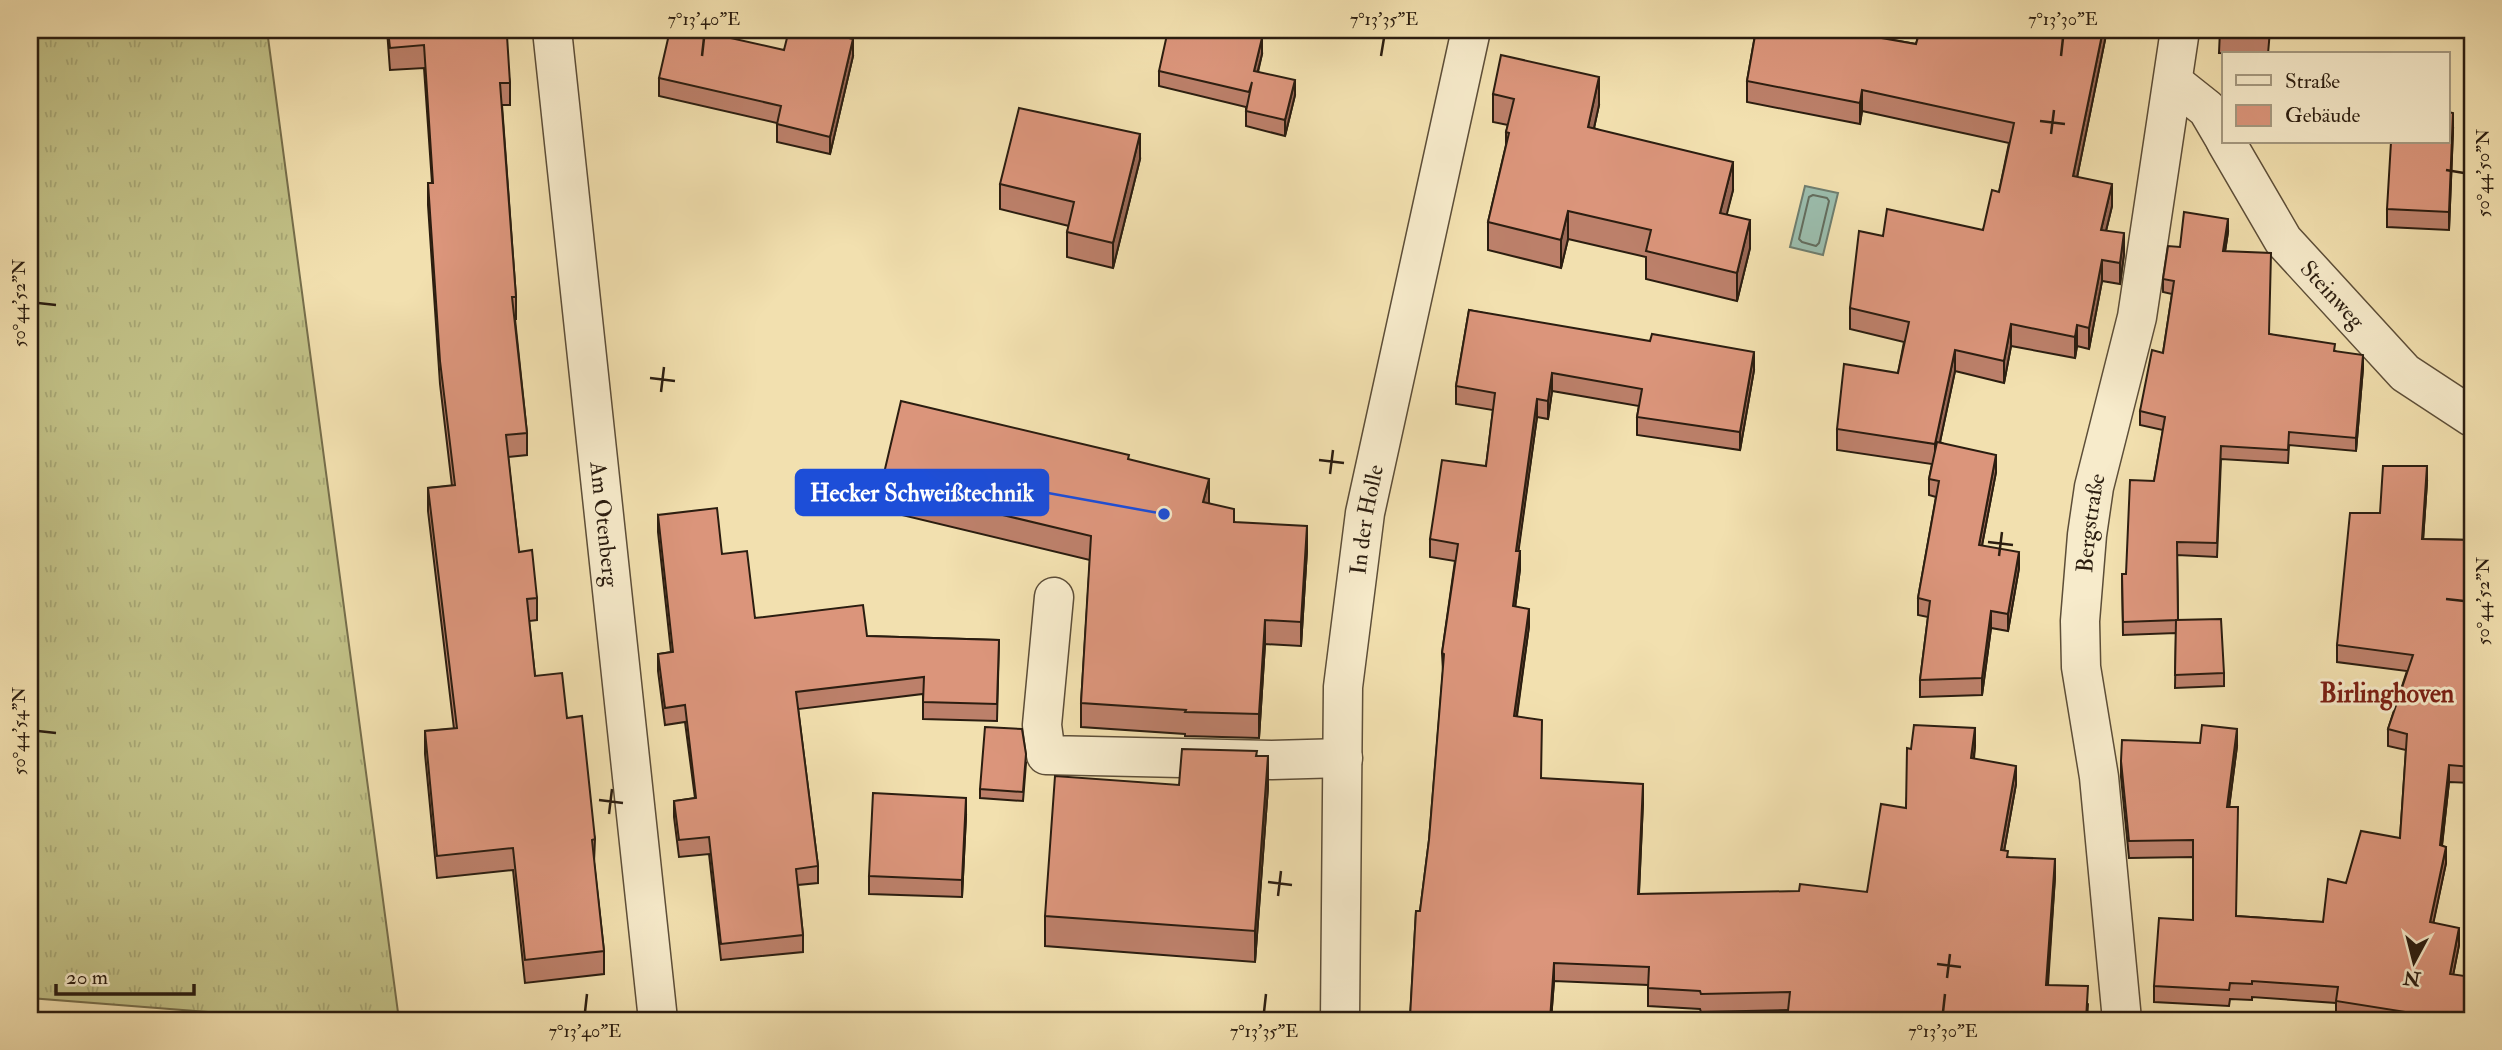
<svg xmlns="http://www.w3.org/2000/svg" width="2502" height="1050" font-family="'IM FELL Double Pica',serif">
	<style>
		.grass { fill: url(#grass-tufts); stroke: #766e4b; stroke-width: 2 }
		.water { fill: #9bbdad; stroke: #6e7d6e; stroke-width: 2 }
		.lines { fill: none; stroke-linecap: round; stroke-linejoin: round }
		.shore { stroke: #636d5e; stroke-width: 2 }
		.minor-casing { stroke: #5d4e38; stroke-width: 41 }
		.minor { stroke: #f7ebcb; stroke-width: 38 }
		.wall { fill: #bc806a; stroke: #2b1d10; stroke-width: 2 }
		.shaded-wall { fill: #996856; stroke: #2b1d10; stroke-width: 2 }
		.building { fill: #db957b; stroke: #2b1d10; stroke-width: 2 }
		.ticks { fill: none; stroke: #2b1d10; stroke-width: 2.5 }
		.labels { text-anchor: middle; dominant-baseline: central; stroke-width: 6; stroke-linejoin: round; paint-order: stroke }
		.street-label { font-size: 23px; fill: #2b1d10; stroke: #f7ebcb }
		.quarter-label { font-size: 26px; font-weight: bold; fill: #7a1f14; stroke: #f7ebcb }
		.leader { fill: none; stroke: #1d4ed8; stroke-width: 2.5 }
		.callout-dot { fill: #1d4ed8; stroke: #f7ebcb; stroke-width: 2.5 }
		.callout { fill: #1d4ed8; stroke: #1d4ed8; stroke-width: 2.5 }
		.callout-label { font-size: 24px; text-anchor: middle; font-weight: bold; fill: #fff }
		.neatline { fill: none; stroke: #2b1d10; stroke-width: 2.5 }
		.ticks-label { font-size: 18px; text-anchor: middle; fill: #2b1d10 }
	</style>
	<defs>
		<pattern id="grass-tufts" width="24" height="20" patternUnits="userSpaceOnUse" patternTransform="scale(1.75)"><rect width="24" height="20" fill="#c1c086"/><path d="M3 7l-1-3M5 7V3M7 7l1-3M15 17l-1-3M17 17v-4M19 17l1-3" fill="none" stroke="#a6a573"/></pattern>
	</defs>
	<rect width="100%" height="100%" fill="#f2e0af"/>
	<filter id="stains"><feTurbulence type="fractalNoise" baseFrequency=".00286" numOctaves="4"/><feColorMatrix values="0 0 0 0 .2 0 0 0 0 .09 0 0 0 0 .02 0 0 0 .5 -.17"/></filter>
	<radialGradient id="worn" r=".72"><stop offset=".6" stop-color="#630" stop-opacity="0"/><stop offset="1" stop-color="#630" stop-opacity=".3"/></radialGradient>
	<path class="grass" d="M 30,30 L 267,30 L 399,1020 L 310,1020 L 30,998 L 30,305 L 37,245 L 30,244 Z"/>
	<path class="water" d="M 1805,186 L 1838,193 L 1823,255 L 1790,247 Z"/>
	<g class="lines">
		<path class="shore" d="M 1813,195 L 1827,198 L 1829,201 L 1819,243 L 1816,246 L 1802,242 L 1799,239 L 1809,197 Z"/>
		<defs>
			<g id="minor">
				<path id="s1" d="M 552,30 L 658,1020"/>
				<path d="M 2173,82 L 2207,109 L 2224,138"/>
				<path id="s2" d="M 2226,142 L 2283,240 L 2405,373 L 2472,417"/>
				<path d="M 1054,597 L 1042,725 L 1046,755 L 1272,760 L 1343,758"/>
				<path id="s3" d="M 1340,1020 L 1343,687 L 1365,513 L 1471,30"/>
				<path id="s4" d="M 2122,1020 L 2099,777 L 2081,667 L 2080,621 L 2087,535 L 2094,487 L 2137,317 L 2180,30"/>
			</g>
		</defs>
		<use href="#minor" class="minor-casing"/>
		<use href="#minor" class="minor"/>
	</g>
	<g class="wall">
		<path d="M 387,30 L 501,30 L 510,83 L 510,105 L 502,105 L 516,297 L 516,319 L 515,319 L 527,433 L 527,455 L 508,457 L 519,552 L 537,598 L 537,620 L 529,621 L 535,676 L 567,718 L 595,839 L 594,862 L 604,951 L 604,974 L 525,983 L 513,870 L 437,878 L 425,754 L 425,731 L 454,729 L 428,511 L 428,488 L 452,486 L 440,384 L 428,205 L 428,183 L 432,183 L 424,68 L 390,70 Z"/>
		<path d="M 1342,30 L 1373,30 L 1371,37 Z"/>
		<path d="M 1725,30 L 1836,30 L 1916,44 L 1920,30 L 2107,30 L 2077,177 L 2112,206 L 2106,231 L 2124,254 L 2120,284 L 2102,281 L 2089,349 L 2077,346 L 2075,358 L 2011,346 L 2004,383 L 1955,371 L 1940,442 L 1996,472 L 1982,545 L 2019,568 L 2008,631 L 1991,628 L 1982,695 L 1920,697 L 1920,680 L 1928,617 L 1918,615 L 1918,598 L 1936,497 L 1929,495 L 1929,479 L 1932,464 L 1837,450 L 1837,429 L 1898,373 L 1904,342 L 1850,329 L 1850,308 L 1883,236 L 1983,230 L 1999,192 L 2009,143 L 1862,111 L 1860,124 L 1747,102 L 1747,81 L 1755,35 Z"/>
		<path d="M 2220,30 L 2270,30 L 2268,54 L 2219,53 Z"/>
		<path d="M 784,50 L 853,56 L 830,154 L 777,142 L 777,123 L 659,96 L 659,78 Z"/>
		<path d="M 1262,54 L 1258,72 L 1295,95 L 1285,136 L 1246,126 L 1246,107 L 1159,86 L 1159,71 Z"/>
		<path d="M 1493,94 L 1599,105 L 1594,128 L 1733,190 L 1726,215 L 1750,248 L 1737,301 L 1646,279 L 1646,257 L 1568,239 L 1561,268 L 1488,250 L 1488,222 L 1506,145 L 1506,132 L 1508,125 L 1493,122 Z"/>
		<path d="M 2453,130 L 2449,230 L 2387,227 L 2387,209 Z"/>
		<path d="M 1140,159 L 1113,268 L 1067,257 L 1067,232 L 1069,226 L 1000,209 L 1000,184 Z"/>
		<path d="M 2228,232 L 2225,251 L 2269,334 L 2335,351 L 2363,368 L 2356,451 L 2289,445 L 2288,463 L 2221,459 L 2217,557 L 2177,555 L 2178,620 L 2224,673 L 2224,686 L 2175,688 L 2176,633 L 2123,635 L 2122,574 L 2126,574 L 2154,481 L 2163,430 L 2140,425 L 2140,411 L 2163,353 L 2172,294 L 2163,292 L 2163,279 L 2180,247 Z"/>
		<path d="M 1469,310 L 1754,370 L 1740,450 L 1637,435 L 1637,417 L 1639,406 L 1552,391 L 1548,419 L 1537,417 L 1518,551 L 1520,569 L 1515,607 L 1529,626 L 1517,716 L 1541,778 L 1643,802 L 1639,894 L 1867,892 L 1906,808 L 1911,749 L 1975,746 L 1974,759 L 2016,784 L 2004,851 L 2008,857 L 2055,877 L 2048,985 L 2088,1004 L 2087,1020 L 1787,1020 L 1788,1010 L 1701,1012 L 1700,1009 L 1648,1006 L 1648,985 L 1554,981 L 1551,1020 L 1410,1020 L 1416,911 L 1420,911 L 1429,840 L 1443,671 L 1442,653 L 1455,561 L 1430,557 L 1430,539 L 1486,466 L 1493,410 L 1456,404 L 1456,386 Z"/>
		<path d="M 1129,460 L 1209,503 L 1234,522 L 1307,550 L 1301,646 L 1265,644 L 1259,738 L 1185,736 L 1185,734 L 1081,727 L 1081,703 L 1090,560 L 881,510 L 881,486 Z"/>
		<path d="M 2427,482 L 2423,539 L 2472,540 L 2472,783 L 2449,782 L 2442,846 L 2446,863 L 2433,923 L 2459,945 L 2453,975 L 2472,1020 L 2353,1020 L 2336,1018 L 2336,1003 L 2252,997 L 2252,1000 L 2230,999 L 2229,1006 L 2154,1002 L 2154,986 L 2193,920 L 2193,857 L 2129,858 L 2121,777 L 2121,761 L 2200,743 L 2237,746 L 2229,807 L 2236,916 L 2323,922 L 2346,883 L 2400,838 L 2406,750 L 2388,746 L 2388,729 L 2407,671 L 2337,662 L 2337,645 L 2380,513 Z"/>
		<path d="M 658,515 L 722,554 L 755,618 L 867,636 L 999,640 L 997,721 L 923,719 L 923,694 L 798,709 L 818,866 L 818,883 L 798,885 L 803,935 L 803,952 L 721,960 L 709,854 L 679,857 L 674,817 L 674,801 L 695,798 L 685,722 L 665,725 L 658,671 L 658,654 L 671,652 L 658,532 Z"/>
		<path d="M 1257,756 L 1268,787 L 1255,962 L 1045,946 L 1045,916 Z"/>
		<path d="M 1026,763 L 1023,801 L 980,798 L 980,789 Z"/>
		<path d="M 966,816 L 962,897 L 869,894 L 869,876 Z"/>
	</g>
	<g class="shaded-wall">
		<path d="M 2103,30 L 2107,30 L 2073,197 L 2073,176 Z"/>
		<path d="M 1262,38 L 1262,54 L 1254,86 L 1254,71 Z"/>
		<path d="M 853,39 L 853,56 L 830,154 L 830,137 Z"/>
		<path d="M 1599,77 L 1599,105 L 1588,155 L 1588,127 Z"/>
		<path d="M 1295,80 L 1295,95 L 1285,136 L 1285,120 Z"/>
		<path d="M 1862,90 L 1862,111 L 1860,124 L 1860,103 Z"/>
		<path d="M 2453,113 L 2453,130 L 2449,230 L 2449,212 Z"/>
		<path d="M 1140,134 L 1140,159 L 1113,268 L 1113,243 Z"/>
		<path d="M 1733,162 L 1733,190 L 1720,241 L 1720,213 Z"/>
		<path d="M 2112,184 L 2112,206 L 2101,251 L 2101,230 Z"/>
		<path d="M 1568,211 L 1568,239 L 1561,268 L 1561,240 Z"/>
		<path d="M 2228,219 L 2228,232 L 2223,265 L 2223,251 Z"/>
		<path d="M 1750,220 L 1750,248 L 1737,301 L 1737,273 Z"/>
		<path d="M 2124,233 L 2124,254 L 2120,284 L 2120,263 Z"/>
		<path d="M 2102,260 L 2102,281 L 2089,349 L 2089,328 Z"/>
		<path d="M 2011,324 L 2011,346 L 2004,383 L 2004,361 Z"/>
		<path d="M 2077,325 L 2077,346 L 2075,358 L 2075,337 Z"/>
		<path d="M 1955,350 L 1955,371 L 1935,465 L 1935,444 Z"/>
		<path d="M 1754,352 L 1754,370 L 1740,450 L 1740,432 Z"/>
		<path d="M 2363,355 L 2363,368 L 2356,451 L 2356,438 Z"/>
		<path d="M 1552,373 L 1552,391 L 1548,419 L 1548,401 Z"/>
		<path d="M 1537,399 L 1537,417 L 1516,569 L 1516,551 Z"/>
		<path d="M 1996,455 L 1996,472 L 1979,561 L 1979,545 Z"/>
		<path d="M 2427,466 L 2427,482 L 2422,556 L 2422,539 Z"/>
		<path d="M 1209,479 L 1209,502 L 1203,526 L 1203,502 Z"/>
		<path d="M 1307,526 L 1307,550 L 1301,646 L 1301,622 Z"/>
		<path d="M 1520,551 L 1520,569 L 1513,624 L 1513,606 Z"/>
		<path d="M 2019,552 L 2019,568 L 2008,631 L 2008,614 Z"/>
		<path d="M 1529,609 L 1529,626 L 1514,734 L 1514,716 Z"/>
		<path d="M 1991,611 L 1991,628 L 1982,695 L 1982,678 Z"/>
		<path d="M 1265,620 L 1265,644 L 1259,738 L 1259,714 Z"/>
		<path d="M 1975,728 L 1975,746 L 1971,776 L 1971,758 Z"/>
		<path d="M 2237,729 L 2237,746 L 2227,824 L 2227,807 Z"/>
		<path d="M 1268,756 L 1268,787 L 1255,962 L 1255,931 Z"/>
		<path d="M 2449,765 L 2449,782 L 2440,862 L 2440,845 Z"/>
		<path d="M 2016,766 L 2016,784 L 2001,868 L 2001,850 Z"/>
		<path d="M 1643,784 L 1643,802 L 1638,912 L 1638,894 Z"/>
		<path d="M 966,798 L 966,816 L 962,897 L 962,880 Z"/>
		<path d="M 2446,847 L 2446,863 L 2430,939 L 2430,922 Z"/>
		<path d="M 2055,859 L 2055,877 L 2046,1003 L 2046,985 Z"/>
		<path d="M 2459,928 L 2459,945 L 2450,991 L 2450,974 Z"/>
		<path d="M 1554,963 L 1554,981 L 1551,1020 L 1550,1020 Z"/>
	</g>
	<g class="building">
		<path d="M 388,30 L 501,30 L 502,37 L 507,36 L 510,83 L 500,83 L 516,297 L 512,297 L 527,433 L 506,435 L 519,552 L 532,550 L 537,598 L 527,599 L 535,676 L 562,673 L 567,718 L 582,716 L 595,839 L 592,840 L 604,951 L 525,960 L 513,848 L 437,856 L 425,731 L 457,728 L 428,488 L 455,485 L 440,361 L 428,183 L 433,183 L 424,45 L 390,48 Z"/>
		<path d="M 670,30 L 695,30 L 784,50 L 789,30 L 815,30 L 853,39 L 830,137 L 777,124 L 781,106 L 659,78 Z"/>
		<path d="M 1168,30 L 1225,30 L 1262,38 L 1254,71 L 1295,80 L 1285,120 L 1246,111 L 1252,82 L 1249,92 L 1159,71 Z"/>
		<path d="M 1756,30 L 1836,30 L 1916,44 L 1920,30 L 2103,30 L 2073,176 L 2112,184 L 2101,230 L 2124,233 L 2120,263 L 2102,260 L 2089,328 L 2077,325 L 2075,337 L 2011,324 L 2004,361 L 1955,350 L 1935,444 L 1837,429 L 1844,364 L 1898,373 L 1909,322 L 1850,308 L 1859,231 L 1883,236 L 1887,209 L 1983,230 L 1992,190 L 1999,192 L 2014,123 L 1862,90 L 1860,103 L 1747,81 Z"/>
		<path d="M 2220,30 L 2268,30 L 2268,38 L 2219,35 Z"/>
		<path d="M 1501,55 L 1599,77 L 1588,127 L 1733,162 L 1720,213 L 1750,220 L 1737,273 L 1646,251 L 1651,230 L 1568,211 L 1561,240 L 1488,222 L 1509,133 L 1506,132 L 1514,99 L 1493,94 Z"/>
		<path d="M 1019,108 L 1140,134 L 1113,243 L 1067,232 L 1074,202 L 1000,184 Z"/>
		<path d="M 2448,112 L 2453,113 L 2449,212 L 2387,209 L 2391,142 L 2448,142 Z"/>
		<path d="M 2184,212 L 2228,219 L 2223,251 L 2271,253 L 2269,334 L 2335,344 L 2334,351 L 2363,355 L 2356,438 L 2289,432 L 2288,450 L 2221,446 L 2217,543 L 2177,542 L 2178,620 L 2123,622 L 2122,574 L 2126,574 L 2130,480 L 2154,481 L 2165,417 L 2140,411 L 2152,350 L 2163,353 L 2174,281 L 2163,279 L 2168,246 L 2180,247 Z"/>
		<path d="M 1469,310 L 1650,341 L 1652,334 L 1754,352 L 1740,432 L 1637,417 L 1642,389 L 1552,373 L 1548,401 L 1537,399 L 1516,551 L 1520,551 L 1513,606 L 1529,609 L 1514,716 L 1542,720 L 1541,778 L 1643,784 L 1638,894 L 1799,891 L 1800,884 L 1867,892 L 1881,804 L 1906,808 L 1907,748 L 1911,749 L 1914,725 L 1975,728 L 1971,758 L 2016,766 L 2001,850 L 2008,851 L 2007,857 L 2055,859 L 2046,985 L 2088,986 L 2086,1020 L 1787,1020 L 1790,992 L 1701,994 L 1700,991 L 1648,988 L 1649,967 L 1554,963 L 1550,1020 L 1480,1020 L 1410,1017 L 1416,911 L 1420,911 L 1429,840 L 1444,654 L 1442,653 L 1458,544 L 1430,539 L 1436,500 L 1442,460 L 1486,466 L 1495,393 L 1456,386 Z"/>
		<path d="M 901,401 L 1129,455 L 1128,459 L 1209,479 L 1203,502 L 1234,509 L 1234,522 L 1307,526 L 1301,622 L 1265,620 L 1259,714 L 1185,712 L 1186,710 L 1081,703 L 1091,536 L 881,486 Z"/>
		<path d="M 1937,442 L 1996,455 L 1979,545 L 2019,552 L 2008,614 L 1991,611 L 1982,678 L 1920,680 L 1930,601 L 1918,598 L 1939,481 L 1929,479 Z"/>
		<path d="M 2383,466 L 2427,466 L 2422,539 L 2472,540 L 2472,767 L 2449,765 L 2440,845 L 2446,847 L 2430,922 L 2459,928 L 2450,974 L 2472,977 L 2472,1020 L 2430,1020 L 2431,1016 L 2336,1001 L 2338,987 L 2252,981 L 2252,984 L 2230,983 L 2229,990 L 2154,986 L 2159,918 L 2193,920 L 2193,840 L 2129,841 L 2121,761 L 2122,740 L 2200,743 L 2202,725 L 2237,729 L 2227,807 L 2238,807 L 2236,916 L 2323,922 L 2328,879 L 2346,883 L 2361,831 L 2400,838 L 2407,734 L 2388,729 L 2413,655 L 2337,645 L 2350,513 L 2380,513 Z"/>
		<path d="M 717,508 L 722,554 L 747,551 L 755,618 L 863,605 L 867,636 L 999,640 L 997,704 L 923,702 L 924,677 L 796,692 L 818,866 L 796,869 L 803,935 L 721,944 L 709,837 L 679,840 L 674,801 L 696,798 L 685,705 L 665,708 L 658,654 L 673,652 L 658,515 Z"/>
		<path d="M 2221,619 L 2224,673 L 2175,675 L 2176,620 Z"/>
		<path d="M 985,727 L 1022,729 L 1026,754 L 1023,792 L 980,789 Z"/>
		<path d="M 1182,749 L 1257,751 L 1256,756 L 1268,756 L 1255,931 L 1045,916 L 1055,776 L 1179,785 Z"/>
		<path d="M 873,793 L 966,798 L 962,880 L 869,876 Z"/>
	</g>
	<path class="ticks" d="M 702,56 L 704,38M 1381,56 L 1384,38M 2061,56 L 2063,38M 2040,121 L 2065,124M 2051,134 L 2054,110M 2446,170 L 2464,173M 38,303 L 56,305M 650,378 L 675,381M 661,392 L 664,367M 1319,460 L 1344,463M 1330,474 L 1333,450M 1988,542 L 2013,545M 1999,556 L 2002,532M 2446,599 L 2464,601M 38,731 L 56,733M 599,800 L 623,803M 609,814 L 612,789M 1268,882 L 1292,885M 1278,896 L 1281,871M 1937,964 L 1961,967M 1947,978 L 1950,954M 585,1012 L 587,994M 1264,1012 L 1266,994M 1943,1012 L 1945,994"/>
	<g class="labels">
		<g class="street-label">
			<text stroke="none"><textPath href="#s2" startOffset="187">Steinweg</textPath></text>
			<text stroke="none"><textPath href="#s3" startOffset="502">In der Holle</textPath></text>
			<text stroke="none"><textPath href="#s4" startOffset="500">Bergstraße</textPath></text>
			<text stroke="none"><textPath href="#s1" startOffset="497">Am Otenberg</textPath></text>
		</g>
		<g class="quarter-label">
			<text x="2387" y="694">Birlinghoven</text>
		</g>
	</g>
	<path class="leader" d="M1164 514L1048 493"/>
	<circle class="callout-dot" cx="1164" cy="514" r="7"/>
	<rect class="callout" x="796" y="470" width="252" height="45" rx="7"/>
	<g class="callout-label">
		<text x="922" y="501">Hecker Schweißtechnik</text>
	</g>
	<rect width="2502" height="1050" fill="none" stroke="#f2e0af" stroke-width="77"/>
	<rect x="2222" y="52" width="228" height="91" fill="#f7ebcb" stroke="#a59980" stroke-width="2"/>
	<rect x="2236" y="75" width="35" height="10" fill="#f7ebcb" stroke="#a59980" stroke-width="2"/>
	<text x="2285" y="88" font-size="21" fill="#2b1d10">Straße</text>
	<rect x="2236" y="105" width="35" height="21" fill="#db957b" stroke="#a59980" stroke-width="2"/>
	<text x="2285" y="122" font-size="21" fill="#2b1d10">Gebäude</text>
	<g transform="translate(2414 962) rotate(187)" stroke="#f7ebcb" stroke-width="5" paint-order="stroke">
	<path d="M0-5L12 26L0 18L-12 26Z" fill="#2b1d10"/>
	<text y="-10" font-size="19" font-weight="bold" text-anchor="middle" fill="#2b1d10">N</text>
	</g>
	<path d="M56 984v10h138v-10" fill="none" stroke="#2b1d10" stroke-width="3.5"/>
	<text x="66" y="984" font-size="21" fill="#2b1d10" stroke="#f7ebcb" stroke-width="5" paint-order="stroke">20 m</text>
	<rect x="38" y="38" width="2426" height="974" class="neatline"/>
	<g class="ticks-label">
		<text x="704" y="25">7°13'40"E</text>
		<text x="1384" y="25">7°13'35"E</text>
		<text x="2063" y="25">7°13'30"E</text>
		<text transform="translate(2483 173) rotate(-90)" y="6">50°44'50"N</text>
		<text transform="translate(19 303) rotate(-90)" y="6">50°44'52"N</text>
		<text transform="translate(2483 601) rotate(-90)" y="6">50°44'52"N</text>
		<text transform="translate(19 731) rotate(-90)" y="6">50°44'54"N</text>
		<text x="585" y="1037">7°13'40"E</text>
		<text x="1264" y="1037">7°13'35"E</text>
		<text x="1943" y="1037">7°13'30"E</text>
	</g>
	<rect width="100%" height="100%" filter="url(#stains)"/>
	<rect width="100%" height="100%" fill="url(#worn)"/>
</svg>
